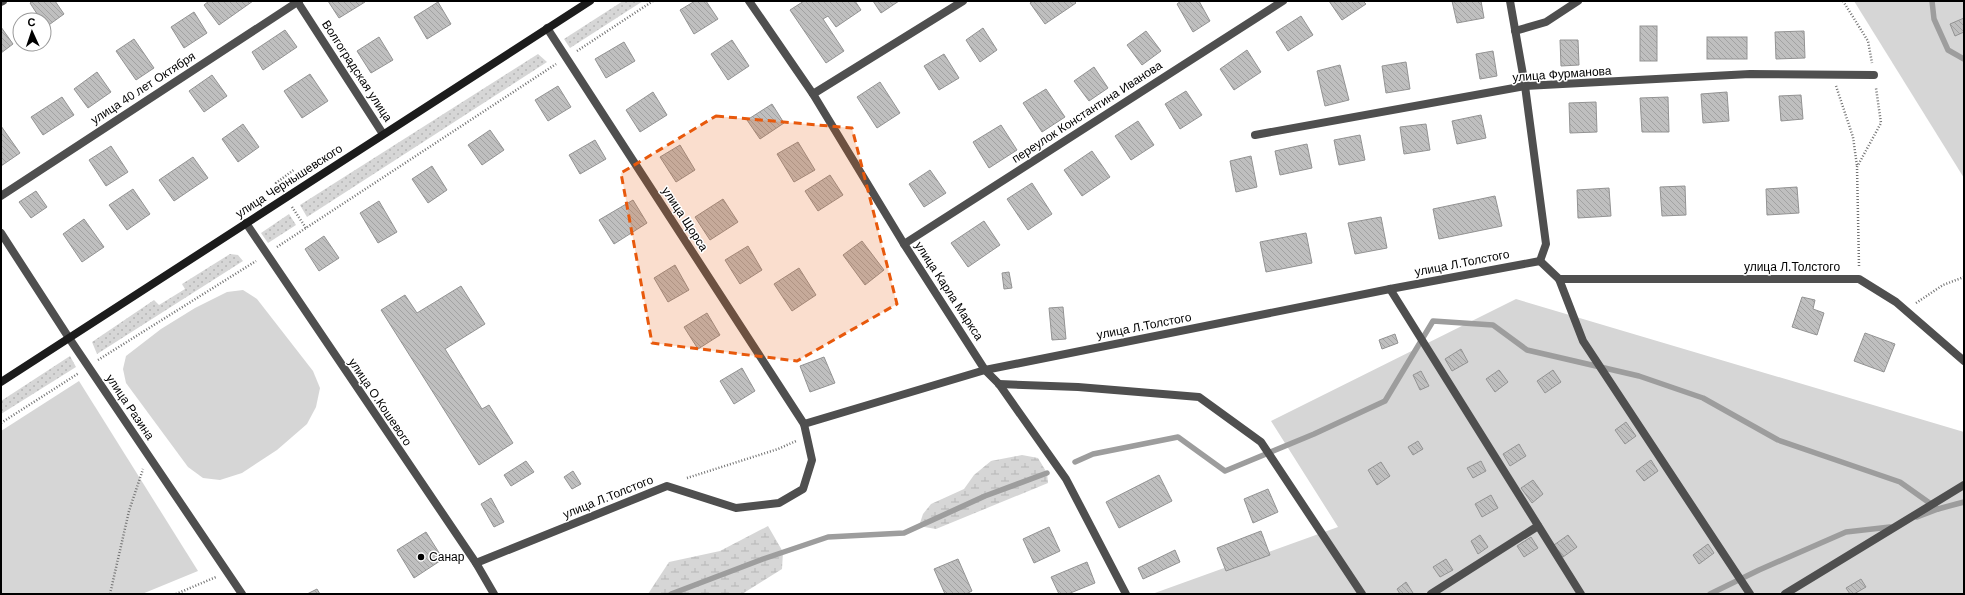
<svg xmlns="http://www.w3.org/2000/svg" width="1965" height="595" font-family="Helvetica,sans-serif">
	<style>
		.grass { fill: url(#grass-dots) }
		.wetland { fill: url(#wetland-marsh) }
		.garden { fill: #d6d6d6 }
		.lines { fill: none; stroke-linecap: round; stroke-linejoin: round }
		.stream { stroke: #9d9d9d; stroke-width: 5.5 }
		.building { fill: url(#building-back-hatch); stroke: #939393 }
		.path { stroke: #717171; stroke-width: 2.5; stroke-dasharray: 1 2; stroke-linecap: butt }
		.lane { stroke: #4f4f4f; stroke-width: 8 }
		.street { stroke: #4f4f4f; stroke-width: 8 }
		.secondary { stroke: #1c1c1c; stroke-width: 8 }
		.marked { fill: #e8590c; fill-opacity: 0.2; stroke: #e8590c; stroke-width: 3; stroke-dasharray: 8 5; stroke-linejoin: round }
		.poi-dot { fill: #000; stroke: #fff; stroke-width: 1.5 }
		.labels { text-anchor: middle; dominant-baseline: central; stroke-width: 3; stroke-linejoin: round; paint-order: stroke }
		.street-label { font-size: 12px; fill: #000; stroke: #fff }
		.poi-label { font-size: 12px; fill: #000; stroke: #fff; text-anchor: start }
	</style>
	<defs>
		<pattern id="grass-dots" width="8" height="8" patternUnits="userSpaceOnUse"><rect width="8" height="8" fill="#d6d6d6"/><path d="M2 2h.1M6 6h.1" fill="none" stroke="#b6b6b6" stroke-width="1.8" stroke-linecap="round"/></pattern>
		<pattern id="wetland-marsh" width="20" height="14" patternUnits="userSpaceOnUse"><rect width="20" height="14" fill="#d6d6d6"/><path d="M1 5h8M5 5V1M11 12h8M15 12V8" fill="none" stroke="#b6b6b6"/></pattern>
		<pattern id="building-back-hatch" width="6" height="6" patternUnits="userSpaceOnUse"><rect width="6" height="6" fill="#bfbfbf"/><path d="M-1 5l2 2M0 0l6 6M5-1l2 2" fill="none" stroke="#a2a2a2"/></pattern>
	</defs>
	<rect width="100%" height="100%" fill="#fff"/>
	<g class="grass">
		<path d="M 623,1 L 643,1 L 570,48 L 564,39 Z"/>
		<path d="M 538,54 L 547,62 L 307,217 L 300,205 Z"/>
		<path d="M 289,214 L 296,225 L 268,243 L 261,233 Z"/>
		<path d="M 230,254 L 238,255 L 243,261 L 97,354 L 92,342 L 154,300 L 159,305 L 185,289 L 182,284 Z"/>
		<path d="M 70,356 L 76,367 L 1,414 L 1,401 Z"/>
	</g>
	<g class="wetland">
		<path d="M 1022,455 L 1038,458 L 1047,473 L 1048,483 L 936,529 L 919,526 L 923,514 L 931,504 L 964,489 L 974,475 L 991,461 Z"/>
		<path d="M 768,526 L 783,552 L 782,569 L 742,594 L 648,594 L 669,562 L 720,551 Z"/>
	</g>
	<g class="garden">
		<path d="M 1854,1 L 1964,1 L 1964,178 Z"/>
		<path d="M 243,290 L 257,299 L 313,371 L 320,388 L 316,407 L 307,424 L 277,450 L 242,473 L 220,480 L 203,478 L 188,467 L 126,383 L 123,369 L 126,356 L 161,329 L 195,308 L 227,292 Z"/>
		<path d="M 1516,299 L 1964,432 L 1964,594 L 1152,594 L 1338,527 L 1271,421 Z"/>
		<path d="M 79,381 L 198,571 L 142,594 L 1,594 L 1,431 Z"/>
	</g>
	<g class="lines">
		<g class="stream">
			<path d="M 1932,1 L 1934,19 L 1948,50 L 1964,59"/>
			<path d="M 1075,462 L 1093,454 L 1178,437 L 1225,471 L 1314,434 L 1385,401 L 1433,321 L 1493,325 L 1527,350 L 1639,376 L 1703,398 L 1778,440 L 1900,482 L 1938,509 L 1964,502"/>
			<path d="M 1917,517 L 1938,509"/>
			<path d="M 671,594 L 763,559 L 828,537 L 904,533 L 985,496 L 1047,473"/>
			<path d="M 1710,594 L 1759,570 L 1846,532 L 1890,527"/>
		</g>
	</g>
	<g class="building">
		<path d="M 33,1 L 55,1 L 64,14 L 46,27 L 44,20 L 41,20 L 30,3 Z"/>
		<path d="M 209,1 L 253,1 L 219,25 L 204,5 Z"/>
		<path d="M 328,1 L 365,1 L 365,2 L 339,18 Z"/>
		<path d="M 695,1 L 706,1 L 718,19 L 694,34 L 680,10 Z"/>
		<path d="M 804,1 L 855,1 L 861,10 L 836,27 L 828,16 L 823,19 L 844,51 L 826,63 L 790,10 Z"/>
		<path d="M 873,1 L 899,1 L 881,13 Z"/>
		<path d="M 1033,1 L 1074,1 L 1076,3 L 1045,24 L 1030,3 Z"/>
		<path d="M 1181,1 L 1199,1 L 1210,21 L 1193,32 L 1177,4 Z"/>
		<path d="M 1329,1 L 1363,1 L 1366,4 L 1342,20 Z"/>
		<path d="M 1452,1 L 1481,1 L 1484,18 L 1457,23 Z"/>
		<path d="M 438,2 L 451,24 L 427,39 L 414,17 Z"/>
		<path d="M 194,12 L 207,33 L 184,48 L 171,27 Z"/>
		<path d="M 1301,16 L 1313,35 L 1288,51 L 1276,32 Z"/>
		<path d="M 1964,18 L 1964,32 L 1955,36 L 1950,24 Z"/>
		<rect x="1640" y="26" width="17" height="35"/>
		<path d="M 1,27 L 13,44 L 1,53 Z"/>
		<path d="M 983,28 L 997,50 L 980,62 L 966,40 Z"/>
		<path d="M 285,30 L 297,47 L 263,70 L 252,52 Z"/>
		<path d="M 1146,31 L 1161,51 L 1142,65 L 1127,45 Z"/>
		<path d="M 1804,31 L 1805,58 L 1776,59 L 1775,32 Z"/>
		<path d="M 379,37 L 393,60 L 371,73 L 357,51 Z"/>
		<rect x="1707" y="37" width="40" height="22"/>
		<path d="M 134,39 L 154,68 L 136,80 L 116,51 Z"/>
		<path d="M 732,40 L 749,66 L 728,80 L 711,54 Z"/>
		<path d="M 1560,40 L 1578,40 L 1579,65 L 1561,66 Z"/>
		<path d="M 624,42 L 635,61 L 606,78 L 595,59 Z"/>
		<path d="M 1247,50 L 1261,72 L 1234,90 L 1220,69 Z"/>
		<path d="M 1493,51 L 1497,76 L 1480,79 L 1476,54 Z"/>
		<path d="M 944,54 L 959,78 L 939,90 L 924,66 Z"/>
		<path d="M 1406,62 L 1410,89 L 1386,93 L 1382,66 Z"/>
		<path d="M 1340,65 L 1349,100 L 1325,106 L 1317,71 Z"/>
		<path d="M 1094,67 L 1108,88 L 1089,101 L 1074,81 Z"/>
		<path d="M 97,72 L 111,92 L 88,108 L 74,89 Z"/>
		<path d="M 310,74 L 328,101 L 302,118 L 284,91 Z"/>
		<path d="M 212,75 L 227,96 L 204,112 L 189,91 Z"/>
		<path d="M 880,82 L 900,113 L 877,128 L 857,97 Z"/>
		<path d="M 558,86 L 571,107 L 548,121 L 535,100 Z"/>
		<path d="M 1046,89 L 1065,117 L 1042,132 L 1023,103 Z"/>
		<path d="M 1186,91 L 1202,115 L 1180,129 L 1165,104 Z"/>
		<path d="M 653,92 L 667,115 L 640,132 L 626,110 Z"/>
		<path d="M 1727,92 L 1729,121 L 1703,123 L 1701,94 Z"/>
		<path d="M 1801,95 L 1803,119 L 1781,121 L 1779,96 Z"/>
		<path d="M 62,97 L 74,115 L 43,135 L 31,117 Z"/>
		<path d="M 1668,97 L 1669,132 L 1642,132 L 1640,98 Z"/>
		<path d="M 1596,102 L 1597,132 L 1570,133 L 1569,103 Z"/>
		<path d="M 772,104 L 784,123 L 760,139 L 747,120 Z"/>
		<path d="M 1481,115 L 1486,138 L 1457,144 L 1452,121 Z"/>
		<path d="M 1138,121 L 1154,145 L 1131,160 L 1115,136 Z"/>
		<path d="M 243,124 L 259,147 L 238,162 L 222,139 Z"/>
		<path d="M 1426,124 L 1430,150 L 1404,154 L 1400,127 Z"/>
		<path d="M 1001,125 L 1017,150 L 989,168 L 973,142 Z"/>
		<path d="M 1,126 L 20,153 L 1,166 Z"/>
		<path d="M 490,130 L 504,150 L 482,165 L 468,145 Z"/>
		<path d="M 1360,135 L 1365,160 L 1339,165 L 1334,140 Z"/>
		<path d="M 595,140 L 606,159 L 580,174 L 569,155 Z"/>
		<path d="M 798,142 L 815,170 L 794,182 L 777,154 Z"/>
		<path d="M 1307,144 L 1312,168 L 1280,175 L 1275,151 Z"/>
		<path d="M 680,145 L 695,170 L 676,182 L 660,157 Z"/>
		<path d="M 111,146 L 128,172 L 106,186 L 89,160 Z"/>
		<path d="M 1092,151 L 1110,177 L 1082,196 L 1064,170 Z"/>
		<path d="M 1251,156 L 1257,187 L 1236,192 L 1230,161 Z"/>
		<path d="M 193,157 L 208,178 L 174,201 L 159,180 Z"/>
		<path d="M 432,166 L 447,190 L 428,203 L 412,179 Z"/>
		<path d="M 930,170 L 946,193 L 924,207 L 909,184 Z"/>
		<path d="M 830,175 L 843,195 L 818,211 L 805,191 Z"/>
		<path d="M 1032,183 L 1052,214 L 1028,230 L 1007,199 Z"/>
		<path d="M 1685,186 L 1686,215 L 1662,216 L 1660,187 Z"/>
		<path d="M 1797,187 L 1799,213 L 1767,215 L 1766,189 Z"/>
		<path d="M 1609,188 L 1611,216 L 1578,218 L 1577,190 Z"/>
		<path d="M 133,189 L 150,214 L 127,230 L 109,205 Z"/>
		<path d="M 36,191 L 47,207 L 31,218 L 19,202 Z"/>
		<path d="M 1495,196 L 1502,226 L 1439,239 L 1433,209 Z"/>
		<path d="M 723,199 L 738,222 L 710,240 L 695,217 Z"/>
		<path d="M 633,200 L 647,223 L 614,244 L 599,220 Z"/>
		<path d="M 379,201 L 397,232 L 378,243 L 360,213 Z"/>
		<path d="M 1381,217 L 1387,248 L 1355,254 L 1348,223 Z"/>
		<path d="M 84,219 L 104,247 L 82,262 L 63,234 Z"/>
		<path d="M 984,221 L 1000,245 L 968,267 L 951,243 Z"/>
		<path d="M 1306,233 L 1312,263 L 1266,272 L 1260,242 Z"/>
		<path d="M 324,236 L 339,258 L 319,271 L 305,249 Z"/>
		<path d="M 862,241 L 884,270 L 865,285 L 843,255 Z"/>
		<path d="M 748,246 L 762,270 L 740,284 L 725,260 Z"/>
		<path d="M 675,265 L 689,290 L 668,302 L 654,278 Z"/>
		<path d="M 799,268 L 816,295 L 792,311 L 774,284 Z"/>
		<path d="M 1009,272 L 1012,288 L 1004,289 L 1002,273 Z"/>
		<path d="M 461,286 L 485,324 L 445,349 L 482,409 L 489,405 L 513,443 L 479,465 L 381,310 L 405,295 L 417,313 Z"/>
		<path d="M 1802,297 L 1815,300 L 1813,309 L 1824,313 L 1817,335 L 1792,327 Z"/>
		<path d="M 1063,307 L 1066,339 L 1052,340 L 1049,308 Z"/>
		<path d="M 707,313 L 720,335 L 698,349 L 684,327 Z"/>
		<path d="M 1865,333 L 1895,344 L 1884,372 L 1854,361 Z"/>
		<path d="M 1395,334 L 1398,343 L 1382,349 L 1379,340 Z"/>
		<path d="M 1461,349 L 1468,362 L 1452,371 L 1445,359 Z"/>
		<path d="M 824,357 L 835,383 L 810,392 L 800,366 Z"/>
		<path d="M 742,368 L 755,391 L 734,404 L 720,381 Z"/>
		<path d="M 1499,370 L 1508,382 L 1495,392 L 1486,379 Z"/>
		<path d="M 1553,370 L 1561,382 L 1545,393 L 1537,381 Z"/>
		<path d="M 1421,371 L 1429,386 L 1420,390 L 1413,375 Z"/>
		<path d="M 1626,422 L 1636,436 L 1625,444 L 1615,430 Z"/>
		<path d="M 1418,441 L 1423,449 L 1413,455 L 1408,447 Z"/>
		<path d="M 1519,444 L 1526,456 L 1510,466 L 1503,454 Z"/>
		<path d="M 1651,460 L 1658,471 L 1644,481 L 1636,471 Z"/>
		<path d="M 526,461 L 534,472 L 511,486 L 504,475 Z"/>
		<path d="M 1481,461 L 1486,471 L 1473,478 L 1467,468 Z"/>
		<path d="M 1381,462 L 1390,476 L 1377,485 L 1368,470 Z"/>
		<path d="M 573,471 L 581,484 L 572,489 L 564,477 Z"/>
		<path d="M 1159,475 L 1172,501 L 1119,528 L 1106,502 Z"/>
		<path d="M 1533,480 L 1543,494 L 1532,503 L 1521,488 Z"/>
		<path d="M 1268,489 L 1278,512 L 1253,523 L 1244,499 Z"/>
		<path d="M 1491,495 L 1498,508 L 1482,517 L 1475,504 Z"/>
		<path d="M 491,498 L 504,522 L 494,527 L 481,504 Z"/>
		<path d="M 1049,527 L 1060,551 L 1034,563 L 1023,539 Z"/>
		<path d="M 1261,531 L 1270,555 L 1226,571 L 1217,548 Z"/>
		<path d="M 426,532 L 443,559 L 414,578 L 397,550 Z"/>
		<path d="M 1480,535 L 1488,547 L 1478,554 L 1471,541 Z"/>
		<path d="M 1568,535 L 1577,547 L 1563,557 L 1554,545 Z"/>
		<path d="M 1531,537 L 1538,548 L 1524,557 L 1517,546 Z"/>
		<path d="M 1708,544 L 1714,553 L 1699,564 L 1693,555 Z"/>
		<path d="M 1175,550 L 1180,562 L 1143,579 L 1138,568 Z"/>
		<path d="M 958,559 L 972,591 L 966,594 L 945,594 L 934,569 Z"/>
		<path d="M 1446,559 L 1453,570 L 1440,577 L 1433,567 Z"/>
		<path d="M 1087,562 L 1095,583 L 1068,594 L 1059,594 L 1051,577 Z"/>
		<path d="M 1861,579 L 1866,587 L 1854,594 L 1850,594 L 1846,588 Z"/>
		<path d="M 1406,582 L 1413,593 L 1412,594 L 1400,594 L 1397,589 Z"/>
		<path d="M 317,589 L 320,594 L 307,594 Z"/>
	</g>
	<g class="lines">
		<g class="path">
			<path d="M 1843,1 L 1868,41 L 1872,63"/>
			<path d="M 577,51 L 653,1"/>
			<path d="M 1836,86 L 1853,137 L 1857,166"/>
			<path d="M 280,188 L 276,183 L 295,169"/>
			<path d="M 292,207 L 306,228"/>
			<path d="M 277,247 L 556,64"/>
			<path d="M 1859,266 L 1857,167 L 1881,123 L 1876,88"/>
			<path d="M 1916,303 L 1943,285 L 1964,277"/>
			<path d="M 98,360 L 256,261"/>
			<path d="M 1,423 L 79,373"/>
			<path d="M 687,478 L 778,449 L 796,441"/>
			<path d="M 110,594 L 129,511 L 143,469"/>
			<path d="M 176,594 L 216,577"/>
		</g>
		<path class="lane" d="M 476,563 L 667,486 L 736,508 L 779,503 L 803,489 L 812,460 L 804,424 L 985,370"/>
		<g class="street">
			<path d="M 297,1 L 383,134"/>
			<path d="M 749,1 L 813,94 L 904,244 L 985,370 L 999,384 L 1066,479 L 1126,594"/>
			<path d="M 1510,1 L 1525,86 L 1546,244 L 1540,261"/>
			<path d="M 1,2 L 3,1"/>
			<path d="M 547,28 L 804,424"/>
			<path d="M 1515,31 L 1546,22 L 1578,1"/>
			<path d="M 813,94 L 963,1"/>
			<path d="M 1255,135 L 1525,86 L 1750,74 L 1874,75"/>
			<path d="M 1,196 L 299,1"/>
			<path d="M 246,223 L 476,563 L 494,594"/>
			<path d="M 1,233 L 69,338 L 242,594"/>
			<path d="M 904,244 L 1283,1"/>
			<path d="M 1540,261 L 1559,279 L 1859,279 L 1896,302 L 1964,361"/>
			<path d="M 1559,279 L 1583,341 L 1750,594"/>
			<path d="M 1390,289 L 1581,594"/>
			<path d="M 985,370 L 1390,289 L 1540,261"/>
			<path d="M 999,384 L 1078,387 L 1199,397 L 1261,442 L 1362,594"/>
			<path d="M 1431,594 L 1538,526"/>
			<path d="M 1785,594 L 1964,485"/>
		</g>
		<path class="secondary" d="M 1,382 L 590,1"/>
	</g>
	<path class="marked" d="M 716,116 L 852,128 L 897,304 L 797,361 L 652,343 L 621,173 Z"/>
	<circle class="poi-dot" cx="421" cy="557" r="4"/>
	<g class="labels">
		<g class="street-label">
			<text transform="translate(357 71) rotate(57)">Волгоградская улица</text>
			<text transform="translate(1562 74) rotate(-4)">улица Фурманова</text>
			<text transform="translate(143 88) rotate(-33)">улица 40 лет Октября</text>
			<text transform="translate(1087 112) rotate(-33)">переулок Константина Иванова</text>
			<text transform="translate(289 181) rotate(-33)">улица Чернышевского</text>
			<text transform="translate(685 219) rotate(57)">улица Щорса</text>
			<text transform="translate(1462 263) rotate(-11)">улица Л.Толстого</text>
			<text x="1792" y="267">улица Л.Толстого</text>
			<text transform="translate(949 291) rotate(57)">улица Карла Маркса</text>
			<text transform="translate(1144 326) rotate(-11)">улица Л.Толстого</text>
			<text transform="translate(380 402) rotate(56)">улица О.Кошевого</text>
			<text transform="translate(130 407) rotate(56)">улица Разина</text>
			<text transform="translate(608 497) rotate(-22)">улица Л.Толстого</text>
		</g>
		<g class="poi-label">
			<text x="429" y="557">Санар</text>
		</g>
	</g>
	<rect width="1965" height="595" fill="none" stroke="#000000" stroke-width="4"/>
	<g transform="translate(32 32) rotate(357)"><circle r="19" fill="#ffffff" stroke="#999999"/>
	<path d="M0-3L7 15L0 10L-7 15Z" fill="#000000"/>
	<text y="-6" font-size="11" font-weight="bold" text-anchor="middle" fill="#000000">С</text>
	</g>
</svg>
